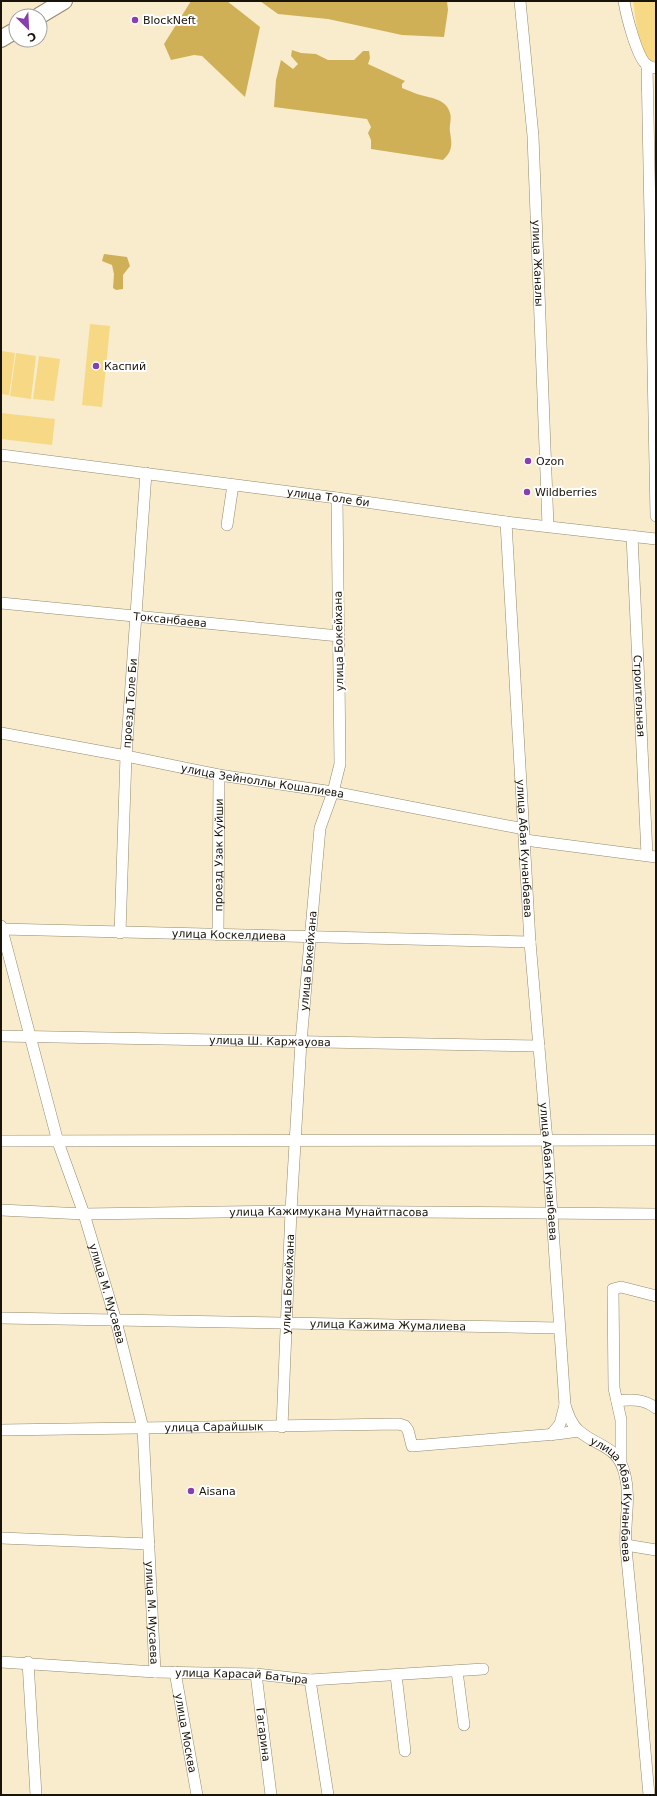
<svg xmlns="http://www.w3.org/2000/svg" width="657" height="1796" font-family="'DejaVu Sans',sans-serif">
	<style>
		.green { fill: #f7d884 }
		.water { fill: #d0b057 }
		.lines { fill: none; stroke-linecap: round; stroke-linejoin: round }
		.minor-casing { stroke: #94896c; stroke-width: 12 }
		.highway-casing { stroke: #94896c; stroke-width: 18 }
		.minor { stroke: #fff; stroke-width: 11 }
		.highway { stroke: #fff; stroke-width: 16 }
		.poi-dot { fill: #893eaf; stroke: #fff; stroke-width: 1.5 }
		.labels { text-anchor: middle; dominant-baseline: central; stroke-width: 4; stroke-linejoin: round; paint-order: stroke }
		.poi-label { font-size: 11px; fill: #191409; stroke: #fff; text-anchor: start }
		.street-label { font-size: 11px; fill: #191409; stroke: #fff }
	</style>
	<rect width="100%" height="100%" fill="#f8eccc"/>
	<g class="green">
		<path d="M 633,1 L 656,1 L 656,64 C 638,59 636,17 633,1 Z"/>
		<path d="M 90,324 L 110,326 L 102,407 L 82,405 Z"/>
		<path d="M 1,351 L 15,353 L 9,395 L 1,394 Z"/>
		<path d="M 16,353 L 36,356 L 31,399 L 10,396 Z"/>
		<path d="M 39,356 L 60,359 L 54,401 L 33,399 Z"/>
		<path d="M 1,413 L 55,419 L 52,445 L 1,439 Z"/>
	</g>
	<g class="water">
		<path d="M 191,1 L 227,1 L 260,27 L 245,97 L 202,56 L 194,55 L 171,60 L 164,44 Z"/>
		<path d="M 260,1 L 447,1 L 448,10 L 444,37 L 402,35 L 328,19 L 278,14 Z"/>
		<path d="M 292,50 L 301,53 L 316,54 L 328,60 L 354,60 L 363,51 L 369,51 L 370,58 L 368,64 L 405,81 L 402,84 L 402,88 C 407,90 412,92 417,94 C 429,98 446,98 450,113 C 452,118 449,126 450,132 C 452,144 453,151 443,160 L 371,149 L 371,140 L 368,133 L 371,127 L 367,119 L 274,107 L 276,80 L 281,60 L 293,69 L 298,64 L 291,56 Z"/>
		<path d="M 104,254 L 127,257 L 130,266 L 123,275 L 123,289 L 116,290 L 113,288 L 114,274 L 112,265 L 102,261 Z"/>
	</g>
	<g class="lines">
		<defs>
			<g id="minor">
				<path id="s1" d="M 520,1 L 533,136 L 548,526"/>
				<path d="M 624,1 C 626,14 637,58 647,65 C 649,67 654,68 656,68"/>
				<path d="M 647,65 L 656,516"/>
				<path id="s2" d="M 1,455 L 337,498 L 506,522 L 656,539"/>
				<path id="s3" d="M 506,522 L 530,942 L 547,1141 L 565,1405 C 568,1414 571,1424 579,1431 C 599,1448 618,1445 625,1475 C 631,1499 624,1523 626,1548 C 634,1630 642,1713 649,1795"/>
				<path d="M 227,525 L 233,485"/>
				<path id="s4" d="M 632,536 L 647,855"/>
				<path id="s5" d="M 1,603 L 339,636"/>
				<path id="s6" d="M 1,733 L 126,756 L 219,775 L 333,792 L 524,829"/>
				<path d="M 525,840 L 656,857"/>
				<path id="s7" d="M 1,926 L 58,1142 L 84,1214 L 116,1321 L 143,1428 L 155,1672"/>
				<path id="s8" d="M 1,929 L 530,942"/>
				<path id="s9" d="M 120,933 L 126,756 L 146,473"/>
				<path id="s10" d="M 218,935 L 219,775"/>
				<path id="s11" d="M 1,1036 L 539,1046"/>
				<path d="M 1,1141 L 656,1140"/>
				<path id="s12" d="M 1,1210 L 84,1214 L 291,1211 L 656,1214"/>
				<path id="s13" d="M 1,1318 L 559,1328"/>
				<path d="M 617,1401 C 631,1399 644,1399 656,1408"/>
				<path id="s14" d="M 282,1427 L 291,1211 L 301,1042 L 320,828 L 333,792 L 340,764 L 337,498"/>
				<path id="s15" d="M 1,1430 L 399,1424 L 405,1426 L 408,1430 L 412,1446 L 557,1434 L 579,1431"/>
				<path d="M 551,1435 L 560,1424 L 565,1405"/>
				<path d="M 621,1461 L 621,1420 L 614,1388 L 613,1289 L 621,1287 L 656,1296"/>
				<path d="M 1,1538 L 149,1544"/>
				<path d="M 626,1545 L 656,1550"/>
				<path id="s16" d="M 1,1662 L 155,1672 L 256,1674 L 310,1680 L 483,1669"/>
				<path d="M 28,1662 L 36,1795"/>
				<path d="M 457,1671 L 464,1725"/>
				<path id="s17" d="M 175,1672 L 197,1795"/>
				<path id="s18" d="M 256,1674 L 271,1795"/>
				<path d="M 396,1675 L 405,1751"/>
				<path d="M 310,1680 L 328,1795"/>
			</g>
			<g id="highway">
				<path d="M 39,16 L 64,1"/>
				<path d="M 1,39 L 16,30"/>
			</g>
		</defs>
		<use href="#minor" class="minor-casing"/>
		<use href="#highway" class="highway-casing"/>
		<use href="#minor" class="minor"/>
		<use href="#highway" class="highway"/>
	</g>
	<g class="poi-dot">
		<circle cx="135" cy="20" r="4"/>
		<circle cx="96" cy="366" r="4"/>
		<circle cx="528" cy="461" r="4"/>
		<circle cx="527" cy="492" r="4"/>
		<circle cx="191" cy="1491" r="4"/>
	</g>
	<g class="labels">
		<g class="poi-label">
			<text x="143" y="20">BlockNeft</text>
			<text x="104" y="366">Каспий</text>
			<text x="536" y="461">Ozon</text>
			<text x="535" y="492">Wildberries</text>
			<text x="199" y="1491">Aisana</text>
		</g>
		<g class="street-label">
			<text stroke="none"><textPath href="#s1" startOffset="263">улица Жаналы</textPath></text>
			<text stroke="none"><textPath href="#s2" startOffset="330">улица Толе би</textPath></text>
			<text stroke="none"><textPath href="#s5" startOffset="170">Токсанбаева</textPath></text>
			<text transform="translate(339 641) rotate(-91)">улица Бокейхана</text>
			<text stroke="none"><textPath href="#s4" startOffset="160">Строительная</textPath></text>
			<text stroke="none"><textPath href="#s9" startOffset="230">проезд Толе Би</textPath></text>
			<text stroke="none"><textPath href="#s6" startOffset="266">улица Зейноллы Кошалиева</textPath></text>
			<text stroke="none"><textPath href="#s3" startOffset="327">улица Абая Кунанбаева</textPath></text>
			<text stroke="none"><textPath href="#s10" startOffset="80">проезд Узак Куйши</textPath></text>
			<text stroke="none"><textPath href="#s8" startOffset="228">улица Коскелдиева</textPath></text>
			<text stroke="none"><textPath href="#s14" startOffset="467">улица Бокейхана</textPath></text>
			<text stroke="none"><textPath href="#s11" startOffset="269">улица Ш. Каржауова</textPath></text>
			<text stroke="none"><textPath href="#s3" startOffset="651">улица Абая Кунанбаева</textPath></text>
			<text stroke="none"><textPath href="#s12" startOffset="328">улица Кажимукана Мунайтпасова</textPath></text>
			<text stroke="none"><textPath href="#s14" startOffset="143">улица Бокейхана</textPath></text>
			<text stroke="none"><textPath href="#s7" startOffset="383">улица М. Мусаева</textPath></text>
			<text stroke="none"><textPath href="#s13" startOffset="387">улица Кажима Жумалиева</textPath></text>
			<text stroke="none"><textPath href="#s15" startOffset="213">улица Сарайшык</textPath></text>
			<text stroke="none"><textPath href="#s3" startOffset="999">улица Абая Кунанбаева</textPath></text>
			<text stroke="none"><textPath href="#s7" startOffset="707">улица М. Мусаева</textPath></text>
			<text stroke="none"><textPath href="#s16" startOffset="241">улица Карасай Батыра</textPath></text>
			<text stroke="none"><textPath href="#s17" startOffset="62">улица Москва</textPath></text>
			<text stroke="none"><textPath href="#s18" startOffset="61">Гагарина</textPath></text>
		</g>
	</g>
	<rect width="657" height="1796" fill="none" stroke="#191409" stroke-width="4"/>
	<g transform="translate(28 28) rotate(156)"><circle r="19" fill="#ffffff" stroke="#a3a19d"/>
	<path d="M0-3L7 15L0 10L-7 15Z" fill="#893eaf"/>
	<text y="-6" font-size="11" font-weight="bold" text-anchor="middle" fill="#191409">С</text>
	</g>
</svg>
